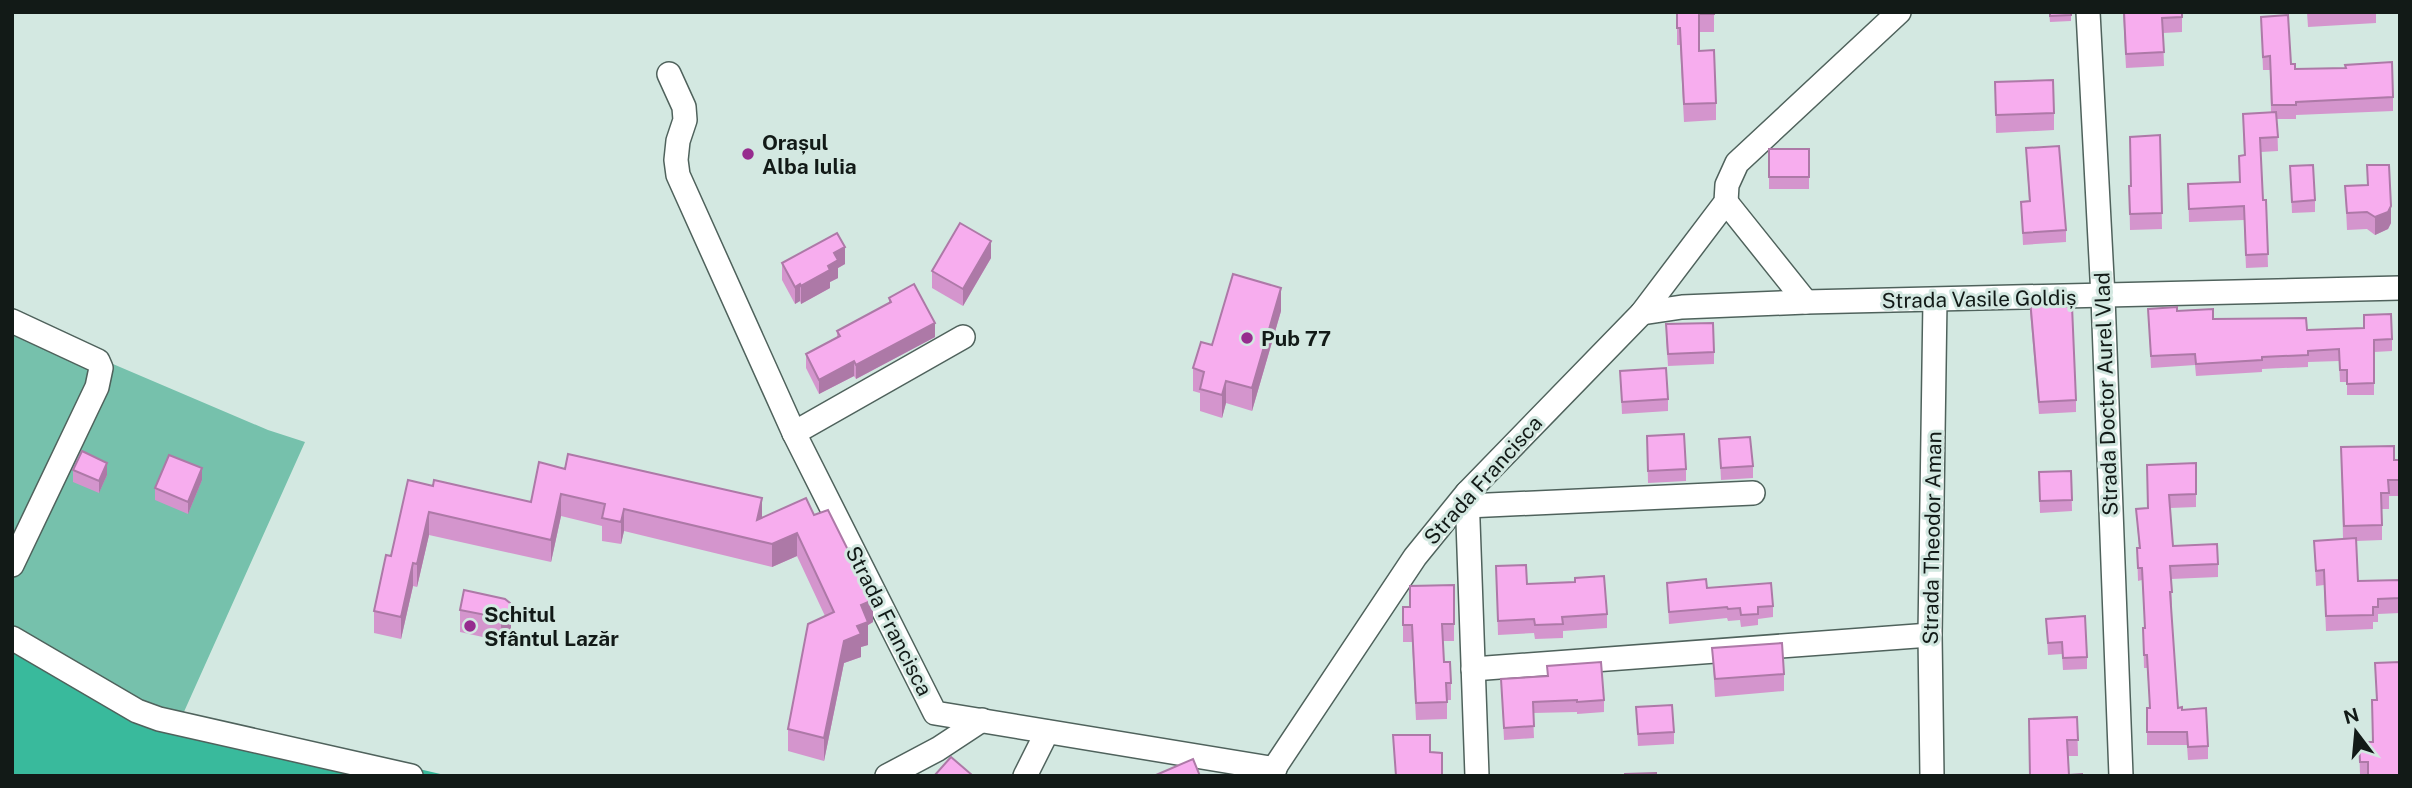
<svg xmlns="http://www.w3.org/2000/svg" width="2412" height="788" font-family="'Public Sans',sans-serif">
	<style>
		.green { fill: #76c1ac }
		.forest { fill: #39ba9c }
		.lines { fill: none; stroke-linecap: round; stroke-linejoin: round }
		.minor-casing { stroke: #4f625c; stroke-width: 26 }
		.minor { stroke: #fff; stroke-width: 23 }
		.wall { fill: #d495cd }
		.shaded-wall { fill: #ad79a7 }
		.building { fill: #f7adee; stroke: #ad79a7; stroke-width: 2 }
		.poi-dot { fill: #962c8e; stroke: #d3e8e1; stroke-width: 2.5 }
		.labels { text-anchor: middle; dominant-baseline: central; stroke-width: 6; stroke-linejoin: round; paint-order: stroke }
		.poi-label { font-size: 21px; font-weight: bold; fill: #121a17; stroke: #d3e8e1; text-anchor: start }
		.street-label { font-size: 21px; fill: #121a17; stroke: #d3e8e1 }
	</style>
	<rect width="100%" height="100%" fill="#d3e8e1"/>
	<path class="green" d="M 12,321 L 268,430 L 305,442 L 183,714 L 67,680 L 12,650 Z"/>
	<path class="forest" d="M 12,650 L 67,680 L 183,714 L 449,776 L 12,776 Z"/>
	<g class="lines">
		<defs>
			<g id="minor">
				<path d="M 2088,12 L 2103,297 L 2121,776"/>
				<path d="M 669,74 L 684,107 L 685,120 L 678,141 L 676,160 L 678,175 L 794,433 L 935,713 L 1275,769"/>
				<path d="M 1726,202 L 1806,302"/>
				<path d="M 1642,313 L 1682,307 L 1806,302 L 2400,288"/>
				<path d="M 12,321 L 98,361 L 101,368 L 97,387 L 12,565"/>
				<path d="M 794,433 L 963,337"/>
				<path d="M 1467,493 L 1477,776"/>
				<path d="M 1467,506 L 1753,493"/>
				<path d="M 12,638 L 137,711 L 159,719 L 411,776"/>
				<path d="M 1473,669 L 1930,635"/>
				<path d="M 887,776 L 938,749 L 982,720"/>
				<path d="M 1025,776 L 1047,732"/>
				<path d="M 1269,776 L 1415,557 L 1467,493 L 1642,313 L 1726,202 L 1727,185 L 1737,163 L 1899,12"/>
				<path d="M 1932,776 L 1930,635 L 1935,300"/>
			</g>
		</defs>
		<use href="#minor" class="minor-casing"/>
		<use href="#minor" class="minor"/>
	</g>
	<g class="wall">
		<path d="M 1677,12 L 1714,12 L 1714,32 L 1699,32 L 1699,51 L 1716,103 L 1716,120 L 1684,122 L 1680,45 L 1677,45 Z"/>
		<path d="M 2049,12 L 2071,12 L 2071,21 L 2050,22 Z"/>
		<path d="M 2123,12 L 2182,12 L 2182,32 L 2163,33 L 2164,66 L 2126,68 Z"/>
		<path d="M 2307,12 L 2376,12 L 2376,23 L 2308,27 Z"/>
		<path d="M 2261,17 L 2295,69 L 2393,97 L 2393,111 L 2296,115 L 2296,119 L 2277,119 L 2278,151 L 2261,152 L 2263,200 L 2266,200 L 2268,267 L 2246,268 L 2244,220 L 2189,222 L 2188,184 L 2240,182 L 2244,155 L 2243,114 L 2271,112 L 2270,70 L 2263,70 Z"/>
		<path d="M 1995,82 L 2054,113 L 2054,130 L 1996,133 Z"/>
		<path d="M 2160,135 L 2162,229 L 2130,230 L 2129,186 L 2131,186 Z"/>
		<path d="M 2026,148 L 2066,230 L 2066,242 L 2023,245 L 2021,202 L 2029,201 Z"/>
		<rect x="1769" y="149" width="40" height="40"/>
		<path d="M 2367,165 L 2391,223 L 2388,229 L 2375,235 L 2367,229 L 2347,230 L 2345,186 L 2367,185 Z"/>
		<path d="M 2290,166 L 2315,200 L 2315,212 L 2292,213 Z"/>
		<path d="M 991,258 L 963,306 L 932,288 L 932,271 Z"/>
		<path d="M 782,263 L 845,264 L 838,268 L 838,278 L 830,282 L 830,288 L 801,304 L 800,301 L 795,304 L 782,280 Z"/>
		<path d="M 889,298 L 935,337 L 856,379 L 854,376 L 819,394 L 806,368 L 806,354 L 837,337 L 837,331 L 889,303 Z"/>
		<path d="M 2030,299 L 2055,307 L 2076,400 L 2076,412 L 2039,414 L 2030,311 Z"/>
		<path d="M 2148,309 L 2177,311 L 2213,319 L 2392,339 L 2392,351 L 2374,352 L 2374,395 L 2347,395 L 2347,382 L 2340,382 L 2339,361 L 2308,362 L 2308,367 L 2262,369 L 2262,372 L 2196,376 L 2195,365 L 2151,368 Z"/>
		<path d="M 1281,311 L 1252,411 L 1226,403 L 1222,418 L 1200,411 L 1200,393 L 1193,391 L 1193,368 L 1212,345 Z"/>
		<path d="M 1666,336 L 1714,352 L 1714,364 L 1668,366 Z"/>
		<path d="M 1620,371 L 1668,399 L 1668,411 L 1622,414 Z"/>
		<path d="M 1647,436 L 1686,469 L 1686,481 L 1648,483 Z"/>
		<path d="M 1719,439 L 1753,466 L 1753,478 L 1721,480 Z"/>
		<path d="M 2341,447 L 2394,460 L 2400,460 L 2400,496 L 2389,496 L 2389,509 L 2382,509 L 2382,540 L 2356,541 L 2358,581 L 2400,580 L 2400,613 L 2378,614 L 2378,622 L 2373,622 L 2373,629 L 2326,631 L 2324,585 L 2316,586 L 2314,541 L 2343,539 Z"/>
		<path d="M 539,462 L 762,517 L 814,515 L 873,622 L 868,625 L 868,645 L 861,647 L 861,657 L 844,663 L 824,761 L 788,751 L 788,729 L 825,616 L 797,556 L 772,567 L 624,531 L 621,544 L 602,541 L 602,526 L 561,516 L 551,562 L 429,535 L 417,587 L 413,586 L 401,639 L 374,633 L 374,611 L 391,556 L 433,486 L 531,502 Z"/>
		<path d="M 2196,463 L 2196,507 L 2170,508 L 2173,546 L 2218,564 L 2218,577 L 2171,579 L 2172,605 L 2171,605 L 2178,708 L 2182,710 L 2208,746 L 2208,759 L 2188,760 L 2187,745 L 2147,745 L 2147,708 L 2150,708 L 2147,668 L 2144,668 L 2143,628 L 2145,628 L 2142,580 L 2138,581 L 2137,548 L 2139,548 L 2136,509 L 2148,508 Z"/>
		<path d="M 73,470 L 107,475 L 99,493 L 73,482 Z"/>
		<path d="M 2071,471 L 2072,511 L 2040,513 L 2039,472 Z"/>
		<path d="M 202,480 L 188,514 L 155,500 L 155,488 Z"/>
		<path d="M 1496,566 L 1527,584 L 1607,614 L 1607,628 L 1563,631 L 1563,638 L 1535,639 L 1534,633 L 1498,635 Z"/>
		<path d="M 1667,583 L 1707,588 L 1773,606 L 1773,617 L 1758,619 L 1758,625 L 1741,627 L 1740,620 L 1728,621 L 1727,618 L 1669,624 Z"/>
		<path d="M 1454,585 L 1454,641 L 1443,641 L 1444,662 L 1451,683 L 1451,700 L 1447,700 L 1447,719 L 1416,720 L 1412,642 L 1403,642 L 1403,607 L 1410,607 Z"/>
		<path d="M 505,599 L 511,636 L 501,641 L 460,632 L 460,610 Z"/>
		<path d="M 2046,619 L 2087,657 L 2087,669 L 2063,670 L 2062,654 L 2048,655 Z"/>
		<path d="M 1712,648 L 1784,674 L 1784,691 L 1715,697 Z"/>
		<path d="M 2400,662 L 2368,774 L 2360,774 L 2359,742 L 2373,742 L 2372,700 L 2377,700 L 2375,663 Z"/>
		<path d="M 1501,679 L 1604,700 L 1604,712 L 1577,714 L 1577,712 L 1533,713 L 1534,738 L 1504,740 Z"/>
		<path d="M 1636,707 L 1674,732 L 1674,744 L 1638,746 Z"/>
		<path d="M 2077,717 L 2078,756 L 2068,756 L 2069,775 L 2030,776 Z"/>
	</g>
	<g class="shaded-wall">
		<path d="M 2391,206 L 2391,223 L 2388,229 L 2375,235 L 2375,217 Z"/>
		<path d="M 991,241 L 991,258 L 963,306 L 963,289 Z"/>
		<path d="M 845,247 L 845,264 L 838,268 L 838,278 L 830,282 L 830,288 L 801,304 L 801,286 L 828,266 L 834,253 Z"/>
		<path d="M 800,284 L 800,301 L 795,304 L 795,287 Z"/>
		<path d="M 1281,288 L 1281,311 L 1252,411 L 1252,388 Z"/>
		<path d="M 935,323 L 935,337 L 856,379 L 856,365 Z"/>
		<path d="M 854,361 L 854,376 L 819,394 L 819,380 Z"/>
		<path d="M 1226,381 L 1226,403 L 1222,418 L 1222,395 Z"/>
		<path d="M 107,463 L 107,475 L 99,493 L 99,481 Z"/>
		<path d="M 202,468 L 202,480 L 188,514 L 188,502 Z"/>
		<path d="M 561,494 L 561,516 L 551,562 L 551,540 Z"/>
		<path d="M 762,498 L 762,521 L 757,542 L 757,520 Z"/>
		<path d="M 624,509 L 624,531 L 621,544 L 621,522 Z"/>
		<path d="M 429,512 L 429,535 L 417,587 L 417,564 Z"/>
		<path d="M 797,533 L 797,556 L 772,567 L 772,544 Z"/>
		<path d="M 413,563 L 413,586 L 401,639 L 401,617 Z"/>
		<path d="M 873,600 L 873,622 L 868,625 L 868,645 L 861,647 L 861,657 L 844,663 L 824,761 L 824,738 L 844,641 L 857,626 L 861,605 Z"/>
		<path d="M 511,613 L 511,636 L 501,641 L 501,618 Z"/>
	</g>
	<g class="building">
		<path d="M 1677,12 L 1714,12 L 1714,14 L 1699,14 L 1699,51 L 1714,50 L 1716,103 L 1684,104 L 1680,28 L 1677,28 Z"/>
		<path d="M 2050,12 L 2071,12 L 2071,15 L 2050,16 Z"/>
		<path d="M 2124,12 L 2182,12 L 2182,17 L 2162,18 L 2164,52 L 2126,54 Z"/>
		<path d="M 2288,15 L 2291,64 L 2295,64 L 2295,69 L 2346,68 L 2345,65 L 2392,62 L 2393,97 L 2296,102 L 2296,105 L 2272,105 L 2270,56 L 2263,57 L 2261,17 Z"/>
		<path d="M 2053,80 L 2054,113 L 1996,115 L 1995,82 Z"/>
		<path d="M 2276,112 L 2278,137 L 2260,138 L 2263,200 L 2266,200 L 2268,254 L 2246,255 L 2244,206 L 2189,209 L 2188,184 L 2240,182 L 2239,156 L 2245,155 L 2243,114 Z"/>
		<path d="M 2160,135 L 2162,213 L 2130,214 L 2129,186 L 2131,186 L 2130,137 Z"/>
		<path d="M 2059,146 L 2066,230 L 2023,233 L 2021,202 L 2030,201 L 2026,148 Z"/>
		<rect x="1769" y="149" width="40" height="28"/>
		<path d="M 2313,165 L 2315,200 L 2292,202 L 2290,166 Z"/>
		<path d="M 2367,165 L 2389,165 L 2391,206 L 2388,212 L 2375,217 L 2367,212 L 2347,213 L 2345,186 L 2368,185 Z"/>
		<path d="M 960,223 L 991,241 L 963,289 L 932,271 Z"/>
		<path d="M 837,233 L 845,247 L 834,253 L 838,260 L 828,266 L 830,270 L 801,286 L 800,284 L 795,287 L 782,263 Z"/>
		<path d="M 1233,274 L 1281,288 L 1252,388 L 1226,381 L 1222,395 L 1200,389 L 1204,372 L 1193,368 L 1201,342 L 1212,345 Z"/>
		<path d="M 914,284 L 935,323 L 856,365 L 854,361 L 819,380 L 806,354 L 840,336 L 837,331 L 891,302 L 889,298 Z"/>
		<path d="M 2055,298 L 2055,307 L 2072,306 L 2076,400 L 2039,402 L 2030,299 Z"/>
		<path d="M 2177,307 L 2177,311 L 2213,309 L 2213,319 L 2306,318 L 2307,330 L 2364,328 L 2364,315 L 2391,314 L 2392,339 L 2374,340 L 2374,383 L 2347,384 L 2347,370 L 2340,370 L 2339,349 L 2308,351 L 2308,355 L 2262,357 L 2262,360 L 2196,364 L 2195,354 L 2151,356 L 2148,309 Z"/>
		<path d="M 1713,323 L 1714,352 L 1668,354 L 1666,324 Z"/>
		<path d="M 1666,368 L 1668,399 L 1622,402 L 1620,371 Z"/>
		<path d="M 1684,434 L 1686,469 L 1648,471 L 1647,436 Z"/>
		<path d="M 1750,437 L 1753,466 L 1721,468 L 1719,439 Z"/>
		<path d="M 2394,446 L 2394,460 L 2400,460 L 2400,480 L 2388,480 L 2389,493 L 2381,493 L 2382,525 L 2344,526 L 2341,447 Z"/>
		<path d="M 82,451 L 107,463 L 99,481 L 73,470 Z"/>
		<path d="M 568,454 L 762,498 L 757,520 L 806,498 L 814,515 L 828,510 L 873,600 L 861,605 L 868,622 L 857,626 L 861,634 L 844,641 L 824,738 L 788,729 L 808,624 L 834,612 L 797,533 L 772,544 L 624,509 L 621,522 L 602,518 L 605,504 L 561,494 L 551,540 L 429,512 L 417,564 L 413,563 L 401,617 L 374,611 L 386,555 L 391,556 L 408,480 L 433,486 L 434,480 L 531,502 L 539,462 L 565,469 Z"/>
		<path d="M 169,455 L 202,468 L 188,502 L 155,488 Z"/>
		<path d="M 2196,463 L 2196,494 L 2169,495 L 2173,546 L 2217,544 L 2218,564 L 2170,566 L 2172,592 L 2170,592 L 2178,708 L 2182,707 L 2182,710 L 2206,708 L 2208,746 L 2188,747 L 2187,732 L 2147,732 L 2147,708 L 2150,708 L 2147,655 L 2144,655 L 2143,628 L 2145,628 L 2142,568 L 2138,568 L 2137,548 L 2140,548 L 2136,509 L 2148,508 L 2147,465 Z"/>
		<path d="M 2071,471 L 2072,500 L 2040,501 L 2039,472 Z"/>
		<path d="M 2356,538 L 2358,581 L 2400,580 L 2400,598 L 2378,599 L 2378,607 L 2373,607 L 2373,615 L 2326,616 L 2324,570 L 2316,571 L 2314,541 Z"/>
		<path d="M 1526,565 L 1527,584 L 1575,582 L 1575,578 L 1604,576 L 1607,614 L 1562,617 L 1563,624 L 1535,625 L 1534,619 L 1498,621 L 1496,566 Z"/>
		<path d="M 1706,579 L 1707,588 L 1771,583 L 1773,606 L 1758,607 L 1758,614 L 1741,615 L 1740,608 L 1728,609 L 1727,607 L 1669,612 L 1667,583 Z"/>
		<path d="M 1454,585 L 1454,624 L 1442,624 L 1444,662 L 1450,662 L 1451,683 L 1446,683 L 1447,702 L 1416,703 L 1412,625 L 1403,625 L 1403,607 L 1410,607 L 1410,586 Z"/>
		<path d="M 464,590 L 505,599 L 510,603 L 511,613 L 501,618 L 460,610 Z"/>
		<path d="M 2085,616 L 2087,657 L 2063,658 L 2062,642 L 2048,643 L 2046,619 Z"/>
		<path d="M 1782,643 L 1784,674 L 1715,679 L 1712,648 Z"/>
		<path d="M 1601,662 L 1604,700 L 1577,702 L 1577,700 L 1533,702 L 1534,726 L 1504,728 L 1501,679 L 1548,676 L 1547,666 Z"/>
		<path d="M 2400,662 L 2400,776 L 2368,776 L 2368,762 L 2360,762 L 2359,742 L 2373,742 L 2372,700 L 2377,700 L 2375,663 Z"/>
		<path d="M 1672,705 L 1674,732 L 1638,734 L 1636,707 Z"/>
		<path d="M 2077,717 L 2078,740 L 2067,740 L 2069,775 L 2082,774 L 2082,776 L 2030,776 L 2029,719 Z"/>
		<path d="M 1393,735 L 1430,735 L 1430,752 L 1442,753 L 1442,776 L 1396,776 Z"/>
		<path d="M 951,757 L 972,775 L 971,776 L 934,776 Z"/>
		<path d="M 1193,759 L 1200,776 L 1156,776 L 1156,775 Z"/>
		<path d="M 1656,773 L 1656,776 L 1625,776 L 1625,774 Z"/>
	</g>
	<g class="poi-dot">
		<circle cx="748" cy="154" r="7"/>
		<circle cx="1247" cy="338" r="7"/>
		<circle cx="470" cy="626" r="7"/>
	</g>
	<g class="labels">
		<g class="poi-label">
			<text x="762" y="142">Orașul<tspan x="762" dy="24">Alba Iulia</tspan></text>
			<text x="1261" y="338">Pub 77</text>
			<text x="484" y="614">Schitul<tspan x="484" dy="24">Sfântul Lazăr</tspan></text>
		</g>
		<g class="street-label">
			<text transform="translate(1979 299) rotate(-1)">Strada Vasile Goldiș</text>
			<text transform="translate(2106 394) rotate(-92)">Strada Doctor Aurel Vlad</text>
			<text transform="translate(1483 480) rotate(-48)">Strada Francisca</text>
			<text transform="translate(1932 538) rotate(-89)">Strada Theodor Aman</text>
			<text transform="translate(889 621) rotate(63)">Strada Francisca</text>
		</g>
	</g>
	<rect width="2412" height="788" fill="none" stroke="#121a17" stroke-width="28"/>
	<g transform="translate(2356 732) rotate(344)" stroke="#d3e8e1" stroke-width="5" paint-order="stroke">
	<path d="M0-5L12 26L0 18L-12 26Z" fill="#121a17"/>
	<text y="-10" font-size="19" font-weight="bold" text-anchor="middle" fill="#121a17">N</text>
	</g>
</svg>
